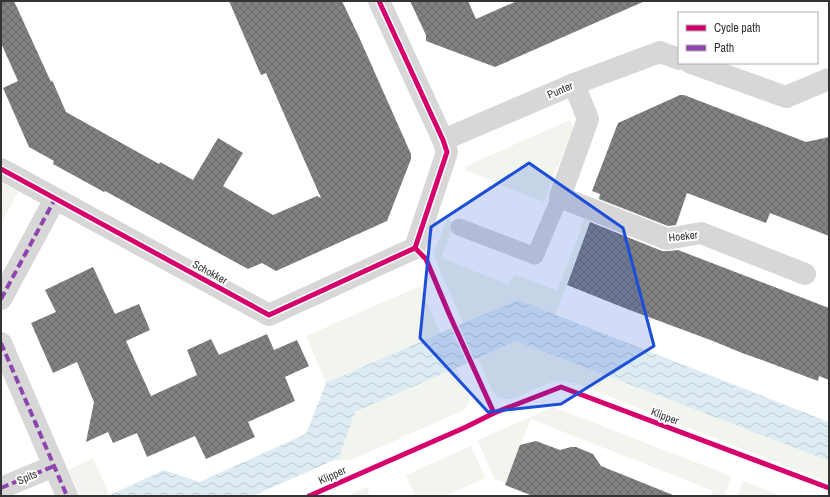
<svg xmlns="http://www.w3.org/2000/svg" width="830" height="497" font-family="'Archivo Narrow',sans-serif">
	<style>
		.green { fill: #f1f5ed }
		.water { fill: url(#water-waves) }
		.building { fill: url(#building-cross-hatch) }
		.lines { fill: none; stroke-linecap: round; stroke-linejoin: round }
		.service { stroke: #d7d7d7; stroke-width: 17 }
		.minor { stroke: #d7d7d7; stroke-width: 22 }
		.quiet { stroke: #8e44ad; stroke-width: 4; stroke-dasharray: 8 4; stroke-linecap: butt }
		.cycleway-casing { stroke: #fff; stroke-width: 8 }
		.cycleway { stroke: #d6006c; stroke-width: 5 }
		.marked { fill: #1d4ed8; fill-opacity: 0.2; stroke: #1d4ed8; stroke-width: 3; stroke-linejoin: round }
		.labels { text-anchor: middle; dominant-baseline: central; stroke-width: 4; stroke-linejoin: round; paint-order: stroke }
		.street-label { font-size: 11px; fill: #333; stroke: #fff }
	</style>
	<defs>
		<pattern id="water-waves" width="16" height="10" patternUnits="userSpaceOnUse"><rect width="16" height="10" fill="#ddebf3"/><path d="M0 5q4-4 8 0t8 0" fill="none" stroke="#becad1"/></pattern>
		<pattern id="building-cross-hatch" width="8" height="8" patternUnits="userSpaceOnUse"><rect width="8" height="8" fill="#818181"/><path d="M0 0l8 8M0 8l8-8" fill="none" stroke="#6a6a6a"/></pattern>
	</defs>
	<rect width="100%" height="100%" fill="#fff"/>
	<g class="green">
		<path d="M 570,120 L 573,128 L 544,202 L 465,170 L 466,166 Z"/>
		<path d="M 1,182 L 18,192 L 1,223 Z"/>
		<path d="M 585,214 L 592,217 L 555,315 L 518,300 L 463,323 L 433,254 L 447,219 L 455,223 L 441,258 L 509,285 L 514,274 L 557,291 L 581,229 L 580,228 Z"/>
		<path d="M 420,286 L 440,333 L 326,383 L 306,336 Z"/>
		<path d="M 516,341 L 829,461 L 829,483 L 575,383 L 562,381 L 549,383 L 512,399 L 504,399 L 497,396 L 493,392 L 478,358 Z"/>
		<path d="M 456,368 L 470,401 L 464,410 L 351,460 L 334,460 L 339,458 L 355,412 Z"/>
		<path d="M 553,407 L 731,476 L 724,496 L 711,496 L 713,491 L 531,419 L 505,483 L 494,479 L 478,440 Z"/>
		<path d="M 471,446 L 485,478 L 445,496 L 415,496 L 406,475 Z"/>
		<path d="M 93,458 L 109,495 L 108,496 L 80,496 L 68,470 Z"/>
		<path d="M 743,481 L 782,496 L 737,496 Z"/>
		<path d="M 367,487 L 370,496 L 346,496 Z"/>
	</g>
	<path class="water" d="M 518,300 L 829,422 L 829,461 L 516,341 L 456,368 L 355,412 L 339,458 L 253,496 L 108,496 L 164,470 L 199,482 L 306,434 L 326,383 L 463,323 Z"/>
	<g class="building">
		<path d="M 1,1 L 14,1 L 51,82 L 52,80 L 66,112 L 159,164 L 160,162 L 193,180 L 218,138 L 243,153 L 223,186 L 273,215 L 317,196 L 321,198 L 266,73 L 261,75 L 229,1 L 342,1 L 359,37 L 411,154 L 411,159 L 387,221 L 276,271 L 262,263 L 248,269 L 105,191 L 104,192 L 53,164 L 54,161 L 29,147 L 3,88 L 18,81 L 1,43 Z"/>
		<path d="M 410,1 L 468,1 L 476,19 L 517,1 L 645,1 L 495,67 L 426,41 L 426,35 Z"/>
		<path d="M 680,95 L 684,95 L 806,142 L 829,137 L 829,236 L 770,213 L 766,223 L 687,193 L 676,225 L 668,226 L 599,199 L 600,194 L 592,191 L 618,123 Z"/>
		<path d="M 590,222 L 662,251 L 669,251 L 678,250 L 829,308 L 829,380 L 819,376 L 818,381 L 762,360 L 742,353 L 713,341 L 627,309 L 567,285 Z"/>
		<path d="M 93,267 L 115,314 L 139,304 L 150,330 L 126,341 L 151,396 L 197,375 L 187,350 L 211,339 L 219,355 L 267,334 L 274,350 L 297,340 L 309,366 L 285,377 L 295,401 L 248,422 L 255,437 L 206,459 L 195,436 L 147,457 L 137,433 L 113,443 L 108,432 L 86,442 L 94,402 L 77,362 L 53,373 L 31,323 L 56,312 L 45,290 Z"/>
		<path d="M 536,441 L 560,450 L 571,447 L 576,447 L 593,454 L 601,466 L 673,495 L 673,496 L 533,496 L 505,485 L 520,445 Z"/>
	</g>
	<g class="lines">
		<path class="service" d="M 459,227 L 535,256 L 560,197"/>
		<g class="minor">
			<path d="M 691,63 L 786,97 L 829,79"/>
			<path d="M 574,84 L 588,119 L 560,197 L 667,239 L 701,233 L 805,274"/>
			<path d="M 443,140 L 574,84 L 660,52 L 679,59"/>
			<path d="M 1,169 L 269,315 L 415,248 L 447,152 L 443,140 L 379,1"/>
			<path d="M 1,299 L 55,199"/>
			<path d="M 1,343 L 67,496"/>
			<path d="M 1,488 L 54,466"/>
		</g>
		<g class="quiet">
			<path d="M 1,299 L 55,199"/>
			<path d="M 1,343 L 67,496"/>
			<path d="M 1,488 L 54,466"/>
		</g>
		<defs>
			<g id="cycleway">
				<path d="M 1,169 L 269,315 L 415,248 L 447,152 L 443,140 L 379,1"/>
				<path d="M 415,248 L 426,259 L 450,316 L 494,413"/>
				<path d="M 309,496 L 466,427 L 494,413 L 561,387 L 829,488"/>
			</g>
		</defs>
		<use href="#cycleway" class="cycleway-casing"/>
		<use href="#cycleway" class="cycleway"/>
	</g>
	<path class="marked" d="M 529,163 L 623,228 L 654,346 L 561,404 L 488,412 L 420,338 L 431,227 Z"/>
	<g class="labels">
		<g class="street-label">
			<text transform="translate(560 90) rotate(-23)">Punter</text>
			<text transform="translate(683 236) rotate(-6)">Hoeker</text>
			<text transform="translate(210 272) rotate(29)">Schokker</text>
			<text transform="translate(665 416) rotate(21)">Klipper</text>
			<text transform="translate(332 475) rotate(-24)">Klipper</text>
			<text transform="translate(27 477) rotate(-23)">Spits</text>
		</g>
	</g>
	<rect width="830" height="497" fill="none" stroke="#333333" stroke-width="4"/>
	<rect x="678" y="12" width="140" height="52" fill="#ffffff" stroke="#adadad"/>
	<rect x="686" y="25" width="20" height="6" fill="#d6006c" stroke="#adadad"/>
	<text x="714" y="32" font-size="12" fill="#333333">Cycle path</text>
	<rect x="686" y="45" width="20" height="6" fill="#8e44ad" stroke="#adadad"/>
	<text x="714" y="52" font-size="12" fill="#333333">Path</text>
</svg>
